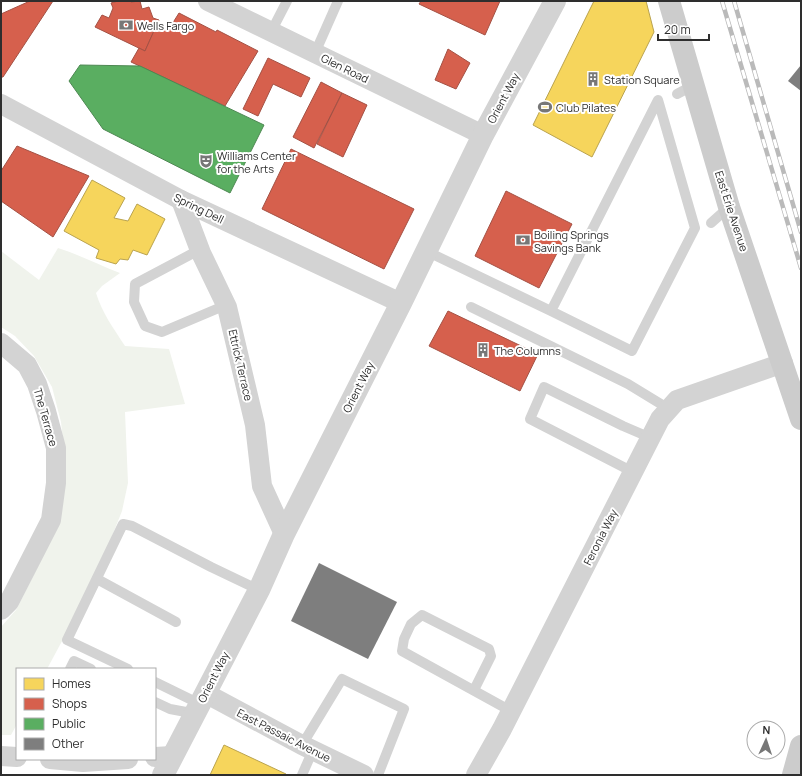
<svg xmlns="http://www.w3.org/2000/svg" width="802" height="776" font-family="Manrope,sans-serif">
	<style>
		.green { fill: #f0f3ec }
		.homes { fill: #f6d55c; stroke: #baa34e }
		.shops { fill: #d6604d; stroke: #a45144 }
		.public { fill: #5aae61; stroke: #4d8852 }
		.building { fill: #7e7e7e }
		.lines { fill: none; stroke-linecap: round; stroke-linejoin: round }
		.service { stroke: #d3d3d3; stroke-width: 10 }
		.minor { stroke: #d3d3d3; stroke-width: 20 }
		.tertiary { stroke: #d3d3d3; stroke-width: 22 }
		.secondary { stroke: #ccc; stroke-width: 22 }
		.rail-casing { stroke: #bababa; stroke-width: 4.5 }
		.rail { stroke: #fff; stroke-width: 3; stroke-dasharray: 9; stroke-linecap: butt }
		.labels { text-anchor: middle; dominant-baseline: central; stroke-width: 4; stroke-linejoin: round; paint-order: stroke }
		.poi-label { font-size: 11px; fill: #2e2e2e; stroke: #fff; text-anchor: start }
		.street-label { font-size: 11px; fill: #2e2e2e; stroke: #fff }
	</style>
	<rect width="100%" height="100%" fill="#fff"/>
	<path class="green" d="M 58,248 C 80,255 99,265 120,273 L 102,286 L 96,293 C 102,313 114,329 125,346 L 169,349 L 185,404 L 125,412 L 128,483 L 122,511 L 104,556 L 76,615 L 47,669 L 17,669 L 17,724 L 11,735 L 1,735 L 1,627 L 16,610 L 40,562 L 65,460 L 61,422 L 52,387 L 34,356 L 15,336 L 1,327 L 1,251 L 39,280 Z"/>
	<g class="homes">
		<path d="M 594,1 L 646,1 L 654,32 L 592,157 L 533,125 Z"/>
		<path d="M 92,180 L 125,198 L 114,218 L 128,221 L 137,204 L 165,219 L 147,255 L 133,250 L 128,260 L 120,259 L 116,264 L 96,258 L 99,250 L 64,231 Z"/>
		<path d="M 224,745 L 286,774 L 286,775 L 210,775 Z"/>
	</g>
	<g class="shops">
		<path d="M 30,1 L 53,1 L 3,77 L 1,77 L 1,14 Z"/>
		<path d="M 118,1 L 131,1 L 131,2 L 140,1 L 142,9 L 149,7 L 153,18 L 159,20 L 145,51 L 95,27 L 102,15 L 109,18 L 113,8 L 111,3 Z"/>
		<path d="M 421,1 L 500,1 L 485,35 L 419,4 Z"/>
		<path d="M 179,13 L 216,32 L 217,30 L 258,51 L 225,106 L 131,62 L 139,48 L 145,51 L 157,24 L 169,29 Z"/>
		<path d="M 448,49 L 470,63 L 456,89 L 435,80 Z"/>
		<path d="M 268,58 L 310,78 L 301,97 L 273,84 L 258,116 L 243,109 Z"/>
		<path d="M 321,82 L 342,93 L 314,148 L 293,137 Z"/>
		<path d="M 342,93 L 367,105 L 343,157 L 317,144 Z"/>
		<path d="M 17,146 L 89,176 L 53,237 L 1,201 L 1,171 Z"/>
		<path d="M 291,149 L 414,209 L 384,269 L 262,209 Z"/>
		<path d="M 506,191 L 572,224 L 539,288 L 475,256 Z"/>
		<path d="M 448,311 L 538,354 L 520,391 L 429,346 Z"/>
	</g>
	<path class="public" d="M 80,65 L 140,66 L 264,125 L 230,193 L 103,129 L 69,81 Z"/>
	<g class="building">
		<path d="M 801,65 L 801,91 L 788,81 Z"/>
		<path d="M 319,563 L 397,602 L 368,659 L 291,621 Z"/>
	</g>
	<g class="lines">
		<g class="service">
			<path d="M 271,32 L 287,1"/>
			<path d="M 315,53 L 338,1"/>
			<path d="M 677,94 L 694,85"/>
			<path d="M 711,223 L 729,207"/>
			<path d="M 199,250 L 135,284 L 134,302 L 145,326 L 162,332 L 226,305"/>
			<path d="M 426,251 L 551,311 L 632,351 L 695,228 L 658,100 L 551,311"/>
			<path d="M 471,307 L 628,384 L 669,409"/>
			<path d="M 633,472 L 530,419 L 544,387 L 623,426 L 651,438"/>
			<path d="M 97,579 L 176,622"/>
			<path d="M 70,669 L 74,661 L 91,669"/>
			<path d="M 128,669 L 67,640 L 123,524 L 132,526 L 211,567 L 259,590"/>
			<path d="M 155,682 L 200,704"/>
			<path d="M 474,690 L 491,656 L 489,649 L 422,615 L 411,624 L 404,639 L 402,651 L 511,711"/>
			<path d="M 155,702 L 170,709 L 186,712 L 196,710"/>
			<path d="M 302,745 L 342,679 L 404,709 L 378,775"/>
			<path d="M 302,775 L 313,750"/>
		</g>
		<g class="minor">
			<path d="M 208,1 L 483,135"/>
			<path d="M 1,104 L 181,200 L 401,303"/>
			<path d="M 181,200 L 201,253 L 227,307 L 255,425 L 262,486 L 284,534"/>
			<path d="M 1,343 L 27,365 L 37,384 L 46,411 L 56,448 L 56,483 L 51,520 L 9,602 L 1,610"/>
			<path d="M 205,693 L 302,745 L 364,775"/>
			<path d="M 1,756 L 17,757"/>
			<path d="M 155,757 L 172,756"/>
			<path d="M 50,759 L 83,762 L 128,759"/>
			<path d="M 476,775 L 502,729 L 660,419 L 677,400 L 783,363"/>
		</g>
		<path class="tertiary" d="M 163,775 L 259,590 L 284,534 L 401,303 L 483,135 L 555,1"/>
		<g class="secondary">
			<path d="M 669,1 L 729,207 L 801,419"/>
			<path d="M 793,775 L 801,746"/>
		</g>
		<defs>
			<g id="rail">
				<path d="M 722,1 L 801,268"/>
				<path d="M 734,1 L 801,232"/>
			</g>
		</defs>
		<use href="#rail" class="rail-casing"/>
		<use href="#rail" class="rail"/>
	</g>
	<defs>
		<symbol id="bank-bare" viewBox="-9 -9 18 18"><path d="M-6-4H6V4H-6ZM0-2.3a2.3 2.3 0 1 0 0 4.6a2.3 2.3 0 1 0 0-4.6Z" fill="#777" stroke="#fff" stroke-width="2.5" paint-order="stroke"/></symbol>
		<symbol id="building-bare" viewBox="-9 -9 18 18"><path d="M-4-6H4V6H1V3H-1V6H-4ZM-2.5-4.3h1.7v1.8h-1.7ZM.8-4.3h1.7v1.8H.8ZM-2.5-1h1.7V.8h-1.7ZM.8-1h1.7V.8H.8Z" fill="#777" stroke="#fff" stroke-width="2.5" paint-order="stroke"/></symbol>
		<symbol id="stadium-bare" viewBox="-9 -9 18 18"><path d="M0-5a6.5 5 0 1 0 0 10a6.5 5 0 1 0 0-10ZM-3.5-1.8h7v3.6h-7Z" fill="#777" stroke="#fff" stroke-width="2.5" paint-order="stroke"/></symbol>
		<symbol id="theatre-bare" viewBox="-9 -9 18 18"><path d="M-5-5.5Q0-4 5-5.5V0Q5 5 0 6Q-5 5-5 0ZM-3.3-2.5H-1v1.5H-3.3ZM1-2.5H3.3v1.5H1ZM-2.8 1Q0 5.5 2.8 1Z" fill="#777" stroke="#fff" stroke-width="2.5" paint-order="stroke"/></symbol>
	</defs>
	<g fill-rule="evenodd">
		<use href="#bank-bare" x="116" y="15" width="20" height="20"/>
		<use href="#building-bare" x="583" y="69" width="20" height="20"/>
		<use href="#stadium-bare" x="535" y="97" width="20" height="20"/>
		<use href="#theatre-bare" x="196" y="151" width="20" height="20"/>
		<use href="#bank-bare" x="513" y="230" width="20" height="20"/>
		<use href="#building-bare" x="473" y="340" width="20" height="20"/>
	</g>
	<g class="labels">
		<g class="poi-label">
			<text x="137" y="25">Wells Fargo</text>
			<text x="604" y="79">Station Square</text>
			<text x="556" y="107">Club Pilates</text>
			<text x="217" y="155">Williams Center<tspan x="217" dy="13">for the Arts</tspan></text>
			<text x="534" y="234">Boiling Springs<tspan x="534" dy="13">Savings Bank</tspan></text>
			<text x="494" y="350">The Columns</text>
		</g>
		<g class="street-label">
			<text transform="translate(345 68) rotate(26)">Glen Road</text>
			<text transform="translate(503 98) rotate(-62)">Orient Way</text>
			<text transform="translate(199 208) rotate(26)">Spring Dell</text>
			<text transform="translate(732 211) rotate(72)">East Erie Avenue</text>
			<text transform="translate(241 365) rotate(77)">Ettrick Terrace</text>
			<text transform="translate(358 387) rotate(-63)">Orient Way</text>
			<text transform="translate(46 417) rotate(74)">The Terrace</text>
			<text transform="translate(600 537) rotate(-63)">Feronia Way</text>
			<text transform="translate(213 677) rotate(-63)">Orient Way</text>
			<text transform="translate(284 735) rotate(27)">East Passaic Avenue</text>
		</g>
	</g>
	<rect width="802" height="776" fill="none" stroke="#2e2e2e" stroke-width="4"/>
	<rect x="16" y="668" width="140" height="92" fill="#ffffff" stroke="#ababab"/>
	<rect x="24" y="678" width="20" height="12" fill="#f6d55c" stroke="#ababab"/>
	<text x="52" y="688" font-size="12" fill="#2e2e2e">Homes</text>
	<rect x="24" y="698" width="20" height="12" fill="#d6604d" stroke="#ababab"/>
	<text x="52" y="708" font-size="12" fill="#2e2e2e">Shops</text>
	<rect x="24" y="718" width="20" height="12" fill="#5aae61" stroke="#ababab"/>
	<text x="52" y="728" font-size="12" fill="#2e2e2e">Public</text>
	<rect x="24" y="738" width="20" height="12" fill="#7e7e7e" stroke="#ababab"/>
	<text x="52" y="748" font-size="12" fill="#2e2e2e">Other</text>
	<g transform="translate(766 740) rotate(3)"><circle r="19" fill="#ffffff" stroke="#ababab"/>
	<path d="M0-3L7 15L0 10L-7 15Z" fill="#777777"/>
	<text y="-6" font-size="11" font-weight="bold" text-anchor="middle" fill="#2e2e2e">N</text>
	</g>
	<path d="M658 34v6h51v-6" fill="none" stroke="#2e2e2e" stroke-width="2"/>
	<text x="664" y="34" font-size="12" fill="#2e2e2e" stroke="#ffffff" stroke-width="3" paint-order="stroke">20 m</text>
</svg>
